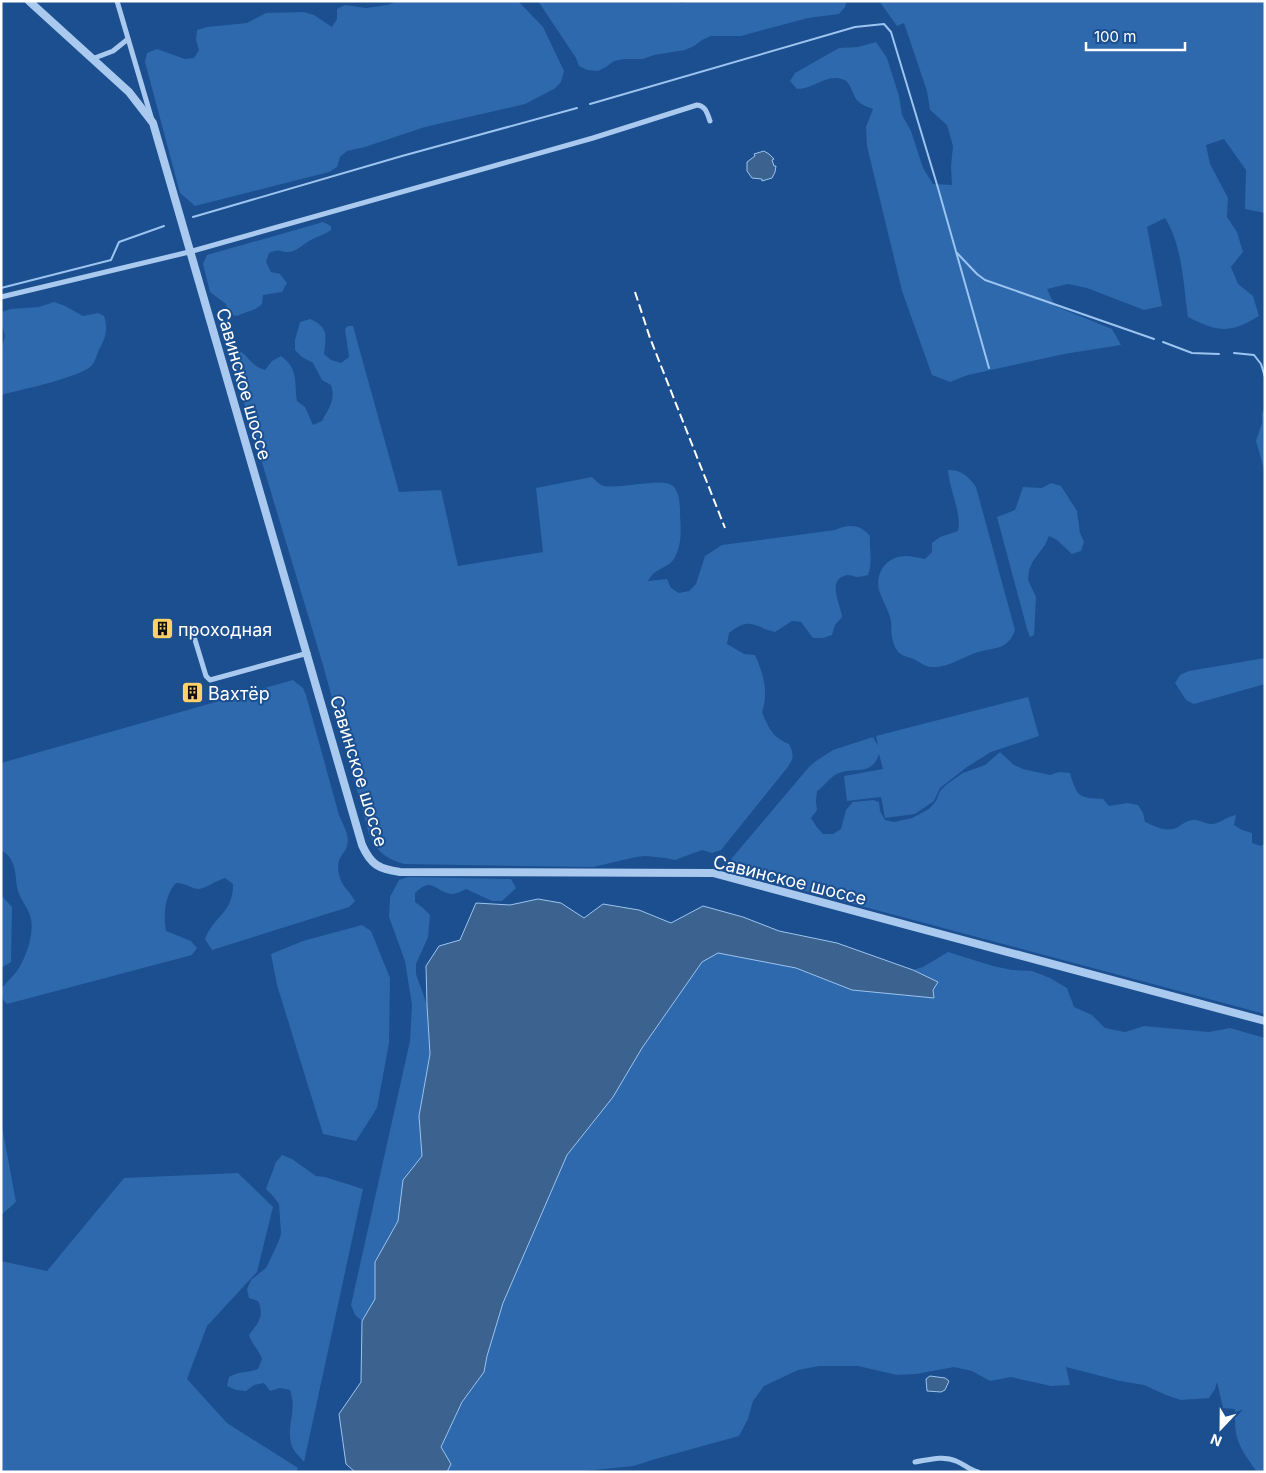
<svg xmlns="http://www.w3.org/2000/svg" width="1266" height="1473" font-family="Inter,sans-serif">
	<style>
		.green { fill: #2e69ad }
		.water { fill: #3c6290; stroke: #9cc4f0 }
		.lines { fill: none; stroke-linecap: round; stroke-linejoin: round }
		.stream { stroke: #9cc4f0; stroke-width: 2 }
		.minor { stroke: #a9c9ee; stroke-width: 5 }
		.tertiary { stroke: #a9c9ee; stroke-width: 8 }
		.rail { stroke: #fff; stroke-width: 2; stroke-dasharray: 9 4; stroke-linecap: butt }
		.labels { text-anchor: middle; dominant-baseline: central; stroke-width: 4; stroke-linejoin: round; paint-order: stroke }
		.street-label { font-size: 18px; fill: #fff; stroke: #1b4f8f }
		.poi-label { font-size: 18px; fill: #fff; stroke: #1b4f8f; text-anchor: start }
	</style>
	<rect width="100%" height="100%" fill="#1b4f8f"/>
	<g class="green">
		<path d="M 399,1 L 518,1 L 543,27 L 564,71 L 561,82 L 554,89 L 525,104 L 425,127 L 365,147 L 347,151 L 340,157 L 337,167 L 329,172 L 195,206 L 180,193 L 145,62 L 147,53 L 157,49 L 185,59 L 194,58 L 199,50 L 196,40 L 197,30 L 207,27 L 247,23 L 266,13 L 304,12 L 314,15 L 332,27 L 337,19 L 337,9 L 345,5 L 366,8 L 387,5 Z"/>
		<path d="M 538,1 L 669,1 L 683,3 L 687,1 L 847,1 L 845,7 L 839,14 L 808,18 L 741,36 L 711,36 L 702,40 L 694,46 L 685,50 L 654,55 L 643,59 L 624,59 L 614,61 L 606,67 L 598,71 L 587,70 L 579,66 L 576,58 Z"/>
		<path d="M 879,1 L 1265,1 L 1265,213 L 1245,209 L 1246,170 L 1224,139 L 1206,145 L 1210,164 L 1228,198 L 1227,217 L 1237,232 L 1243,252 L 1231,267 L 1238,284 L 1253,296 L 1259,316 C 1230,334 1217,332 1188,317 C 1183,284 1183,247 1165,218 L 1147,227 L 1162,306 L 1144,310 L 1087,288 L 1068,284 L 1047,289 L 1055,306 L 1112,329 L 1121,345 L 1064,354 L 968,375 L 950,382 L 932,375 L 902,291 L 867,146 L 866,127 L 873,109 C 868,107 862,105 859,102 C 849,93 854,78 835,78 C 822,78 812,89 797,89 L 790,81 L 795,73 L 839,48 L 858,47 L 876,42 L 887,58 L 899,96 L 902,115 L 911,131 L 923,168 L 933,184 L 952,185 L 951,166 L 953,146 L 947,125 L 930,110 L 927,91 L 904,23 L 897,26 Z"/>
		<path d="M 323,222 L 331,226 L 331,230 C 323,236 314,237 306,243 C 301,246 295,252 288,252 C 278,252 282,248 269,253 L 266,262 L 271,272 L 280,274 L 287,283 L 282,292 L 263,295 L 262,304 C 255,311 247,311 237,316 L 228,314 L 226,304 L 210,292 L 203,264 L 207,255 Z"/>
		<path d="M 54,302 L 65,306 L 83,316 L 98,313 L 104,316 C 108,327 106,337 101,346 C 97,352 96,362 90,367 C 74,379 23,389 1,395 L 1,350 L 5,336 L 1,322 L 1,312 L 11,309 L 39,307 Z"/>
		<path d="M 310,319 C 329,327 326,336 324,354 L 331,360 L 341,363 L 349,357 L 345,329 L 348,326 L 353,326 L 399,492 L 441,490 L 458,566 L 543,552 L 536,488 L 592,477 C 595,480 598,483 601,485 C 617,491 662,476 673,486 C 680,493 680,506 680,515 C 681,529 682,544 675,557 C 668,570 656,566 648,581 L 667,579 L 671,588 L 679,593 L 689,591 L 696,584 L 705,556 L 722,545 L 835,530 C 849,524 860,524 870,536 C 869,550 873,562 868,575 C 864,576 860,577 856,577 C 853,576 851,575 848,575 C 825,578 841,605 842,617 L 835,625 L 832,635 L 823,638 L 813,638 L 801,622 L 792,621 L 775,632 C 754,627 751,616 729,633 L 727,644 L 744,654 L 755,655 C 763,672 769,693 762,712 C 768,727 773,738 789,744 C 794,754 794,759 787,768 L 721,850 L 712,853 L 702,850 L 675,860 L 665,858 L 645,856 L 636,857 L 593,867 L 404,864 C 384,858 378,852 369,834 L 323,665 L 230,356 L 232,347 C 249,353 248,365 265,370 L 272,361 L 281,356 C 299,369 294,382 297,401 L 305,407 L 313,425 L 322,421 C 329,408 336,400 331,385 L 322,380 L 313,363 L 302,357 L 295,350 L 295,340 L 300,322 Z"/>
		<path d="M 1265,408 L 1265,472 L 1256,441 L 1262,423 L 1262,413 Z"/>
		<path d="M 948,470 C 962,470 968,476 976,487 L 1015,630 C 1008,651 993,647 975,653 C 961,658 948,668 932,667 C 924,667 918,660 911,658 C 901,656 895,651 893,641 C 890,633 893,623 889,614 C 886,606 882,599 879,590 C 875,572 887,556 906,556 C 912,556 919,558 925,559 L 932,552 L 932,543 L 940,537 L 958,531 C 962,513 949,489 948,470 Z"/>
		<path d="M 1051,483 L 1061,486 L 1077,511 L 1080,533 L 1084,542 L 1081,551 L 1072,554 L 1057,540 L 1049,536 L 1045,545 L 1033,561 L 1029,570 L 1028,580 L 1036,597 L 1034,635 L 1030,637 L 1027,629 L 997,517 L 1015,510 L 1023,487 L 1042,488 Z"/>
		<path d="M 1265,658 L 1265,684 L 1194,704 L 1186,700 L 1175,683 L 1180,675 L 1189,671 Z"/>
		<path d="M 293,680 L 303,688 L 306,695 L 339,815 C 342,822 348,833 348,841 C 347,856 333,855 340,878 C 342,886 351,893 355,901 L 349,907 L 212,950 L 205,939 C 215,914 233,914 233,884 L 225,878 C 218,880 204,889 199,889 C 191,889 187,883 176,883 C 165,894 163,916 166,931 L 191,941 L 197,948 L 192,955 L 7,1004 L 3,1000 L 1,989 C 6,983 12,977 17,971 C 26,958 34,935 31,919 C 29,908 19,899 17,887 C 15,872 16,859 1,850 L 1,763 Z"/>
		<path d="M 1028,697 L 1039,736 L 991,752 L 967,767 L 940,788 L 934,801 L 915,814 L 885,818 L 881,797 L 847,801 L 844,776 L 883,769 L 879,754 C 872,776 856,767 839,773 C 830,776 825,786 817,791 L 816,801 L 817,810 L 811,818 L 816,826 L 823,834 L 833,834 L 841,829 L 846,810 L 853,802 L 873,800 L 879,802 L 880,811 L 885,820 L 894,822 L 912,818 L 929,809 L 936,801 L 940,791 L 947,784 L 963,773 L 985,765 L 1000,752 L 1014,765 L 1023,769 L 1050,775 L 1059,772 L 1070,773 C 1077,797 1079,798 1103,799 L 1109,806 L 1128,803 L 1138,805 L 1143,813 L 1145,822 C 1157,827 1166,833 1178,827 C 1182,824 1187,821 1192,820 C 1199,819 1204,824 1211,824 C 1220,824 1225,817 1236,815 L 1234,825 L 1242,830 L 1252,833 L 1252,843 L 1261,846 L 1265,843 L 1265,1014 L 738,873 L 728,867 L 732,858 L 809,767 L 816,761 L 833,750 L 873,737 L 878,746 L 876,736 Z"/>
		<path d="M 408,877 L 511,879 L 516,888 L 502,901 L 492,901 L 466,889 C 460,892 453,896 447,893 C 432,888 431,878 415,893 L 415,902 L 423,908 L 430,915 L 428,937 L 416,964 L 416,974 L 427,1005 L 430,1054 L 419,1116 L 422,1156 L 403,1180 L 398,1221 L 375,1262 L 375,1299 L 362,1321 L 355,1315 L 351,1305 L 410,1041 L 412,1005 L 405,961 L 389,917 L 390,897 L 399,880 Z"/>
		<path d="M 1,895 L 12,907 L 11,962 L 1,968 Z"/>
		<path d="M 362,925 L 371,931 L 390,978 L 389,1043 L 377,1108 L 356,1141 L 323,1134 L 277,985 L 271,954 L 303,941 Z"/>
		<path d="M 948,952 L 993,966 L 1012,970 L 1032,971 L 1050,978 L 1067,988 L 1074,1007 L 1092,1015 L 1105,1028 L 1125,1032 L 1144,1026 L 1209,1032 L 1230,1028 L 1265,1038 L 1265,1472 L 1257,1472 C 1239,1446 1234,1441 1235,1409 L 1223,1408 L 1217,1382 L 1215,1389 L 1209,1398 L 1181,1400 L 1166,1395 L 1144,1385 L 1120,1381 L 1066,1367 L 1070,1385 L 1051,1386 L 1011,1377 L 990,1381 L 972,1371 L 954,1367 L 916,1374 L 897,1375 L 858,1366 L 819,1366 L 798,1370 L 764,1386 L 753,1401 L 748,1419 L 739,1436 L 652,1460 L 634,1466 L 574,1472 L 447,1472 L 451,1464 L 441,1447 L 462,1402 L 484,1372 L 487,1356 L 503,1303 L 567,1155 L 613,1097 L 642,1048 L 702,962 L 718,953 L 796,968 L 852,990 L 934,997 L 933,990 L 937,982 L 913,970 L 923,967 Z"/>
		<path d="M 1,1121 L 16,1202 L 1,1215 Z"/>
		<path d="M 282,1155 L 292,1159 L 316,1176 L 325,1177 L 363,1189 L 304,1462 C 300,1457 294,1452 292,1446 C 285,1427 298,1412 290,1390 L 280,1388 L 270,1391 L 264,1383 L 254,1385 L 246,1391 L 236,1390 L 227,1386 L 229,1377 C 239,1371 247,1373 258,1369 L 262,1359 C 259,1349 252,1345 249,1335 C 258,1323 265,1316 258,1301 L 249,1298 L 247,1289 L 251,1280 L 266,1268 L 278,1243 L 281,1234 L 279,1204 L 273,1196 L 266,1189 L 276,1162 Z"/>
		<path d="M 238,1173 L 273,1207 L 257,1272 L 207,1326 L 187,1379 L 227,1423 L 298,1468 L 296,1472 L 1,1472 L 1,1261 L 47,1271 L 124,1178 Z"/>
	</g>
	<g class="water">
		<path d="M 764,151 L 769,154 L 774,159 L 772,160 L 774,166 L 776,166 L 775,172 L 772,178 L 762,181 L 762,179 L 752,178 L 747,171 L 747,162 L 755,156 L 754,154 Z"/>
		<path d="M 538,899 L 561,903 L 584,918 L 603,904 L 639,910 L 671,923 L 703,906 L 743,917 L 779,931 L 837,943 L 913,970 L 938,982 L 933,990 L 934,998 L 852,990 L 796,968 L 718,953 L 702,962 L 642,1048 L 613,1097 L 567,1155 L 503,1303 L 487,1356 L 484,1372 L 462,1402 L 441,1447 L 451,1464 L 447,1472 L 355,1472 L 346,1464 L 339,1414 L 361,1382 L 362,1321 L 375,1299 L 375,1262 L 398,1221 L 403,1180 L 422,1156 L 419,1116 L 430,1054 L 427,1005 L 426,966 L 439,946 L 460,940 L 476,903 L 510,905 Z"/>
		<path d="M 930,1376 L 945,1378 L 949,1381 L 945,1390 L 941,1392 L 927,1391 L 926,1379 Z"/>
	</g>
	<g class="lines">
		<g class="stream">
			<path d="M 590,104 L 855,27 L 884,24 L 891,32 L 938,188 L 989,368"/>
			<path d="M 193,217 L 402,156 L 577,108"/>
			<path d="M 957,253 L 977,274 L 985,280 L 1154,339"/>
			<path d="M 1,288 L 111,260 L 119,242 L 164,226"/>
			<path d="M 1163,342 L 1192,353 L 1219,354"/>
			<path d="M 1234,353 L 1254,355 L 1261,364 L 1265,377"/>
		</g>
		<g class="minor">
			<path d="M 117,1 L 152,120"/>
			<path d="M 92,59 L 113,51 L 128,39"/>
			<path d="M 1,297 L 189,252 L 593,138 L 697,105 C 706,106 707,113 710,121"/>
			<path d="M 192,630 L 206,676 L 210,680 L 308,653"/>
			<path d="M 915,1462 C 928,1460 943,1455 956,1461 C 964,1464 969,1470 978,1472"/>
		</g>
		<path class="tertiary" d="M 29,1 L 129,92 L 153,123 L 362,845 C 371,865 379,869 400,872 L 713,873 L 1265,1021"/>
		<path class="rail" d="M 635,292 L 650,338 L 725,528"/>
	</g>
	<defs>
		<symbol id="building-square" viewBox="-11 -11 22 22"><rect x="-9" y="-9" width="18" height="18" rx="4" fill="#ffd166" stroke="#1b4f8f"/><path d="M-4-6H4V6H1V3H-1V6H-4ZM-2.5-4.3h1.7v1.8h-1.7ZM.8-4.3h1.7v1.8H.8ZM-2.5-1h1.7V.8h-1.7ZM.8-1h1.7V.8H.8Z" fill="#111"/></symbol>
	</defs>
	<g fill-rule="evenodd">
		<use href="#building-square" x="150" y="616" width="25" height="25"/>
		<use href="#building-square" x="180" y="680" width="25" height="25"/>
	</g>
	<g class="labels">
		<g class="street-label">
			<text transform="translate(244 384) rotate(74)">Савинское шоссе</text>
			<text transform="translate(359 771) rotate(73)">Савинское шоссе</text>
			<text transform="translate(790 880) rotate(14)">Савинское шоссе</text>
		</g>
		<g class="poi-label">
			<text x="178" y="629">проходная</text>
			<text x="208" y="693">Вахтёр</text>
		</g>
	</g>
	<rect width="1266" height="1473" fill="none" stroke="#ffffff" stroke-width="5"/>
	<g transform="translate(1221 1428) rotate(202)" stroke="#1b4f8f" stroke-width="4" paint-order="stroke">
	<path d="M0-4L9 19L0 12L-9 19Z" fill="#ffffff"/>
	<text y="-8" font-size="14" font-weight="bold" text-anchor="middle" fill="#ffffff">N</text>
	</g>
	<path d="M1086 42v8h99v-8" fill="none" stroke="#ffffff" stroke-width="2.5"/>
	<text x="1094" y="42" font-size="15" fill="#ffffff" stroke="#1b4f8f" stroke-width="4" paint-order="stroke">100 m</text>
</svg>
